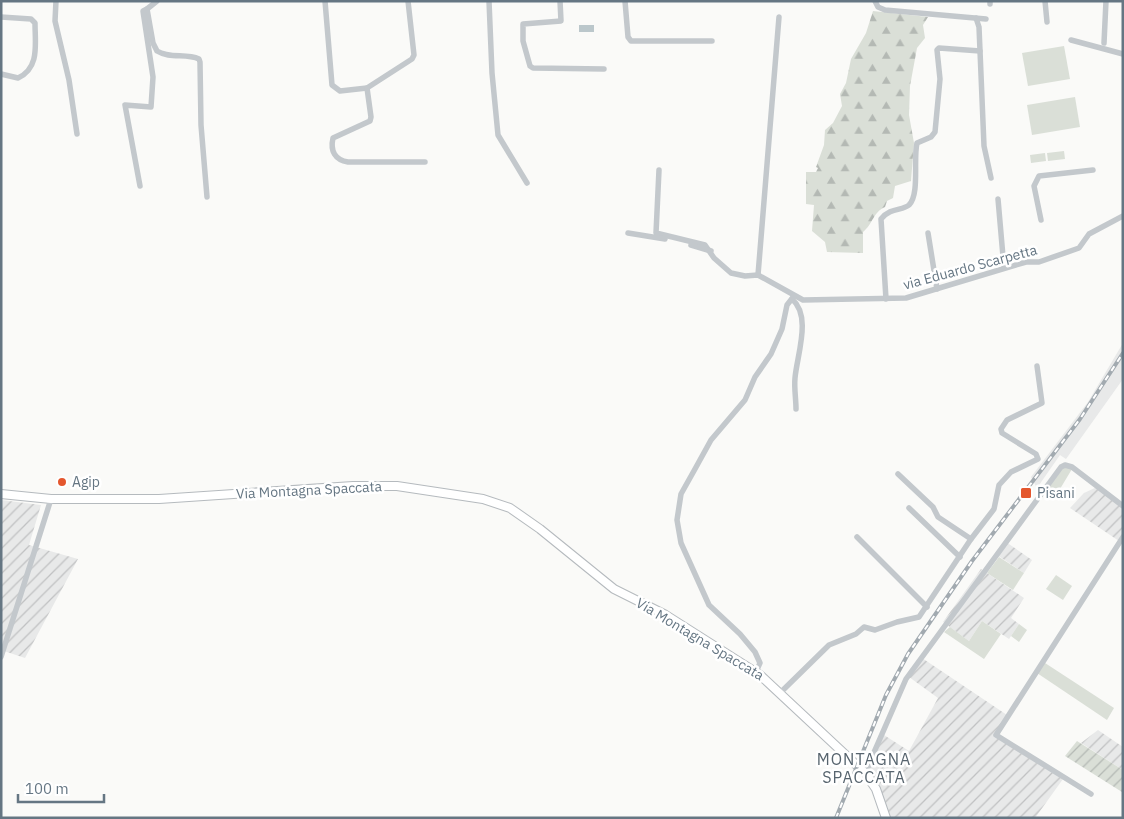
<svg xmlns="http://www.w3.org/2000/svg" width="1124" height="819" font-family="'IBM Plex Sans',sans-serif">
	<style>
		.built { fill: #e8e9e9 }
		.industrial { fill: url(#industrial-furrows) }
		.green { fill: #dadfd7 }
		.forest { fill: url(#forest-firs) }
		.garden { fill: url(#garden-furrows) }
		.water { fill: #bbc7cb }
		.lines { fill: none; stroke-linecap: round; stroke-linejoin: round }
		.major-casing { stroke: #b5babe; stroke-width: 10 }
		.minor { stroke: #c3c8cc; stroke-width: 5.5 }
		.major { stroke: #fff; stroke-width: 8 }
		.rail-casing { stroke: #a2aab0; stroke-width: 4 }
		.rail { stroke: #fff; stroke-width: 2; stroke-dasharray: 5.5; stroke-linecap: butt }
		.poi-dot { fill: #e4572e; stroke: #fff; stroke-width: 2 }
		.labels { text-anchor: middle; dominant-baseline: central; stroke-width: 5; stroke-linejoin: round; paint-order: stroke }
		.street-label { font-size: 14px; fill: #657683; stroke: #fff }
		.poi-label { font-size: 14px; fill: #657683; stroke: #fff; text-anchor: start }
		.quarter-label { font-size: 16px; letter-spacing: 1px; fill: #57646e; stroke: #fff }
	</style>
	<defs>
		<pattern id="industrial-furrows" width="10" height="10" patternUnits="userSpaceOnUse" patternTransform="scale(1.25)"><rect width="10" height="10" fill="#e8e9e9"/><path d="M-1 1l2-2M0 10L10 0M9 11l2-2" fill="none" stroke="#c0c1c2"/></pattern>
		<pattern id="forest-firs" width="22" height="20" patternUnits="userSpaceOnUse" patternTransform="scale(1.25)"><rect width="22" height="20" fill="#dadfd7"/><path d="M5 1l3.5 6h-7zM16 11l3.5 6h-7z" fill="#b4b9b4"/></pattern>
		<pattern id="garden-furrows" width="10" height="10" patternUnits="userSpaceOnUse" patternTransform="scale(1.25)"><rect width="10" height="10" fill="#dadfd7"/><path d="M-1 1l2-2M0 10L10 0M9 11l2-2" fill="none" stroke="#b4b9b4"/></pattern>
	</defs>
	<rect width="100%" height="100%" fill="#fafaf8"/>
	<path class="built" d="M 1123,343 L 1123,379 L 1066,459 L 1060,455 L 1037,488 L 1031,477 L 1088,402 Z"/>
	<g class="industrial">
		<path d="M 1097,487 L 1123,508 L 1123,535 L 1119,541 L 1070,508 L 1084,493 Z"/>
		<path d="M 1,500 L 41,505 L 29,545 L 78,559 L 25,658 L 1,650 Z"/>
		<path d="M 1006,542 L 1032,560 L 1024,573 L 997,555 Z"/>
		<path d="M 981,569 L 1024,598 L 1011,618 L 1019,624 L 1009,639 L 982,621 L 969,641 L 943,622 Z"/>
		<path d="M 922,658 L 1007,715 L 995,735 L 1063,779 L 1035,818 L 889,818 L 885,802 L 868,772 L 884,735 L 909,751 L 938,698 L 909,677 Z"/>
		<path d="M 1098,730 L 1123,747 L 1123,770 L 1081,743 Z"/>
	</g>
	<g class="green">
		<path d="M 1064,46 L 1070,79 L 1028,86 L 1022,53 Z"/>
		<path d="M 1075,97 L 1080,127 L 1032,135 L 1027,105 Z"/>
		<path d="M 1064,151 L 1065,159 L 1048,161 L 1047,153 Z"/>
		<path d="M 1045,153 L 1046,161 L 1031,163 L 1030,155 Z"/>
		<path d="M 1064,466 L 1072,469 L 1057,494 L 1060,497 L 1058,500 L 1045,492 Z"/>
		<path d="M 999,557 L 1024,573 L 1013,590 L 987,573 Z"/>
		<path d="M 1056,575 L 1072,586 L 1063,600 L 1046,589 Z"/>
		<path d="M 982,621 L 1001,634 L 984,659 L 944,632 L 950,627 L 969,641 Z"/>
		<path d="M 1019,624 L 1027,630 L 1019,642 L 1011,636 Z"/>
		<path d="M 1045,663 L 1114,708 L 1107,720 L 1037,673 Z"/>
	</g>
	<path class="forest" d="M 873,11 L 928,17 L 923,25 L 925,38 L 917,48 L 910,86 L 909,115 L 914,143 L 911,181 L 895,186 L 893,198 L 887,201 L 885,207 C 873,212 873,224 863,232 L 863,253 L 827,252 L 825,242 L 812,231 L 814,205 L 806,204 L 806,172 L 816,172 L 818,168 L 816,167 L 824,145 L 825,130 L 833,123 L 842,106 L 840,94 L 846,83 L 851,59 L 866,33 Z"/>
	<path class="garden" d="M 1077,741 L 1123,770 L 1122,792 L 1065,756 Z"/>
	<rect class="water" x="579" y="25" width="15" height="7"/>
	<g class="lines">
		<defs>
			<path id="major" d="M 1,494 L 51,499 L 159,499 L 353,486 L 397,486 L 483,499 L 510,508 L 540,529 L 614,589 L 664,614 L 760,675 L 865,773 L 876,789 L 886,818"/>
		</defs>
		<use href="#major" class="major-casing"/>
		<g class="minor">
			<path d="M 56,1 L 55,21 L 69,80 L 77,134"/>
			<path d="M 157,1 L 147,9 L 153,43 L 157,51 C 170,59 186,53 199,59 L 200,62 L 201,125 L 207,197"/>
			<path d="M 325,1 L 332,85 L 340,91 L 367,88 L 412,59 L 414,55 L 408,1"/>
			<path d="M 489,1 L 492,73 L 498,135 L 527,183"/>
			<path d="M 560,1 L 561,21 L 523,24 L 523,41 L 530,66 L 533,68 L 604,69"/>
			<path d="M 625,1 L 628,37 L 631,41 L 712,41"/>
			<path d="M 875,1 L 878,7 L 885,10 L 986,19"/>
			<path d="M 990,1 L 990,4"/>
			<path d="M 1045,1 L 1047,22"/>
			<path d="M 1,17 L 31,19 L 35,23 C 35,44 40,68 18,78 L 1,74"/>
			<path d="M 976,18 L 979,27 L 984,146 L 991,178"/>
			<path d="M 1071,40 L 1123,54"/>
			<path d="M 1104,43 L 1106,1"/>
			<path d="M 367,88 L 371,117 L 370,121 L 333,138 C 330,151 335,160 348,162 L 425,162"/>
			<path d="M 659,170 L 656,233 L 705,245 L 714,258 L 731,273 L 745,276 L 758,275 L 803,300 L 906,298 L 1026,262 L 1039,262 L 1079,248 L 1089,234 L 1123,216"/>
			<path d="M 140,186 L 125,105 L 151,107 L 153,77 L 143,11 L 147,9"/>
			<path d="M 998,199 L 1004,268"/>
			<path d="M 1041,220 L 1034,186 L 1039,176 L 1093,170"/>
			<path d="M 628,233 L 665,239"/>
			<path d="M 928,233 L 937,289"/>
			<path d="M 691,245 L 711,251"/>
			<path d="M 758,275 L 779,17"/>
			<path d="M 792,299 C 812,316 797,355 795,378 C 794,388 796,399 796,409"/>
			<path d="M 886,299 L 881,219 C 891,207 902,211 909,205 C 920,194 913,159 917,143 L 931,137 L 935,132 L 940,79 L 937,50 L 939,48 L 980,51"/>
			<path d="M 898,474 L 933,507 L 938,517 L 971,539"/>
			<path d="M 909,508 L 960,557"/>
			<path d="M 857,537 L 927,607"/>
			<path d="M 1,657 L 51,499"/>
			<path d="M 756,672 L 760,663 L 755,652 L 740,634 L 709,605 L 681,543 L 677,520 L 681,494 L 695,469 L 711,440 L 745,400 L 755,377 L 771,354 L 782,329 L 787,305 L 794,296"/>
			<path d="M 781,692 L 829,645 L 856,634 L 864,627 L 875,630 L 897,622 L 919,617 L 971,539 L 994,509 L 999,485 L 1011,472 L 1038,459 L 1036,454 L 1002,433 L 1001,429 L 1007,420 L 1042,403 L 1037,366"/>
			<path d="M 865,773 L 906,679 L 1061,467 L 1065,465 L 1072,467 L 1123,506"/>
			<path d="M 1091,794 L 996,735 L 1123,537"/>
		</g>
		<use href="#major" class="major"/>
		<defs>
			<path id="rail" d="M 836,818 L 886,695 L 908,654 L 972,561 L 1080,419 L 1123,353"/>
		</defs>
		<use href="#rail" class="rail-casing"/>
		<use href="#rail" class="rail"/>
	</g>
	<g class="poi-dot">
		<circle cx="62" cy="482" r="5"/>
		<rect x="1020" y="487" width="12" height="12" rx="2.5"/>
	</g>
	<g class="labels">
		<g class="street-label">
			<text transform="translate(970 267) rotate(-15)">via Eduardo Scarpetta</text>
			<text transform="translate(309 490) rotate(-3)">Via Montagna Spaccata</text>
			<text transform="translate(700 639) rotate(31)">Via Montagna Spaccata</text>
		</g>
		<g class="poi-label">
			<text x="72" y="482">Agip</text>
			<text x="1037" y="493">Pisani</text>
		</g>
		<g class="quarter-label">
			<text x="864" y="759">MONTAGNA<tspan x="864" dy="18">SPACCATA</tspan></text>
		</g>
	</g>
	<rect width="1124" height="819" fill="none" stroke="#657683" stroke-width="5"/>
	<path d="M18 794v8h86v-8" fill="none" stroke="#657683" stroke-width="2.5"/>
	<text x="25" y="794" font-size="15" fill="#657683" stroke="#ffffff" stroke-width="4" paint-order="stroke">100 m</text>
</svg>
